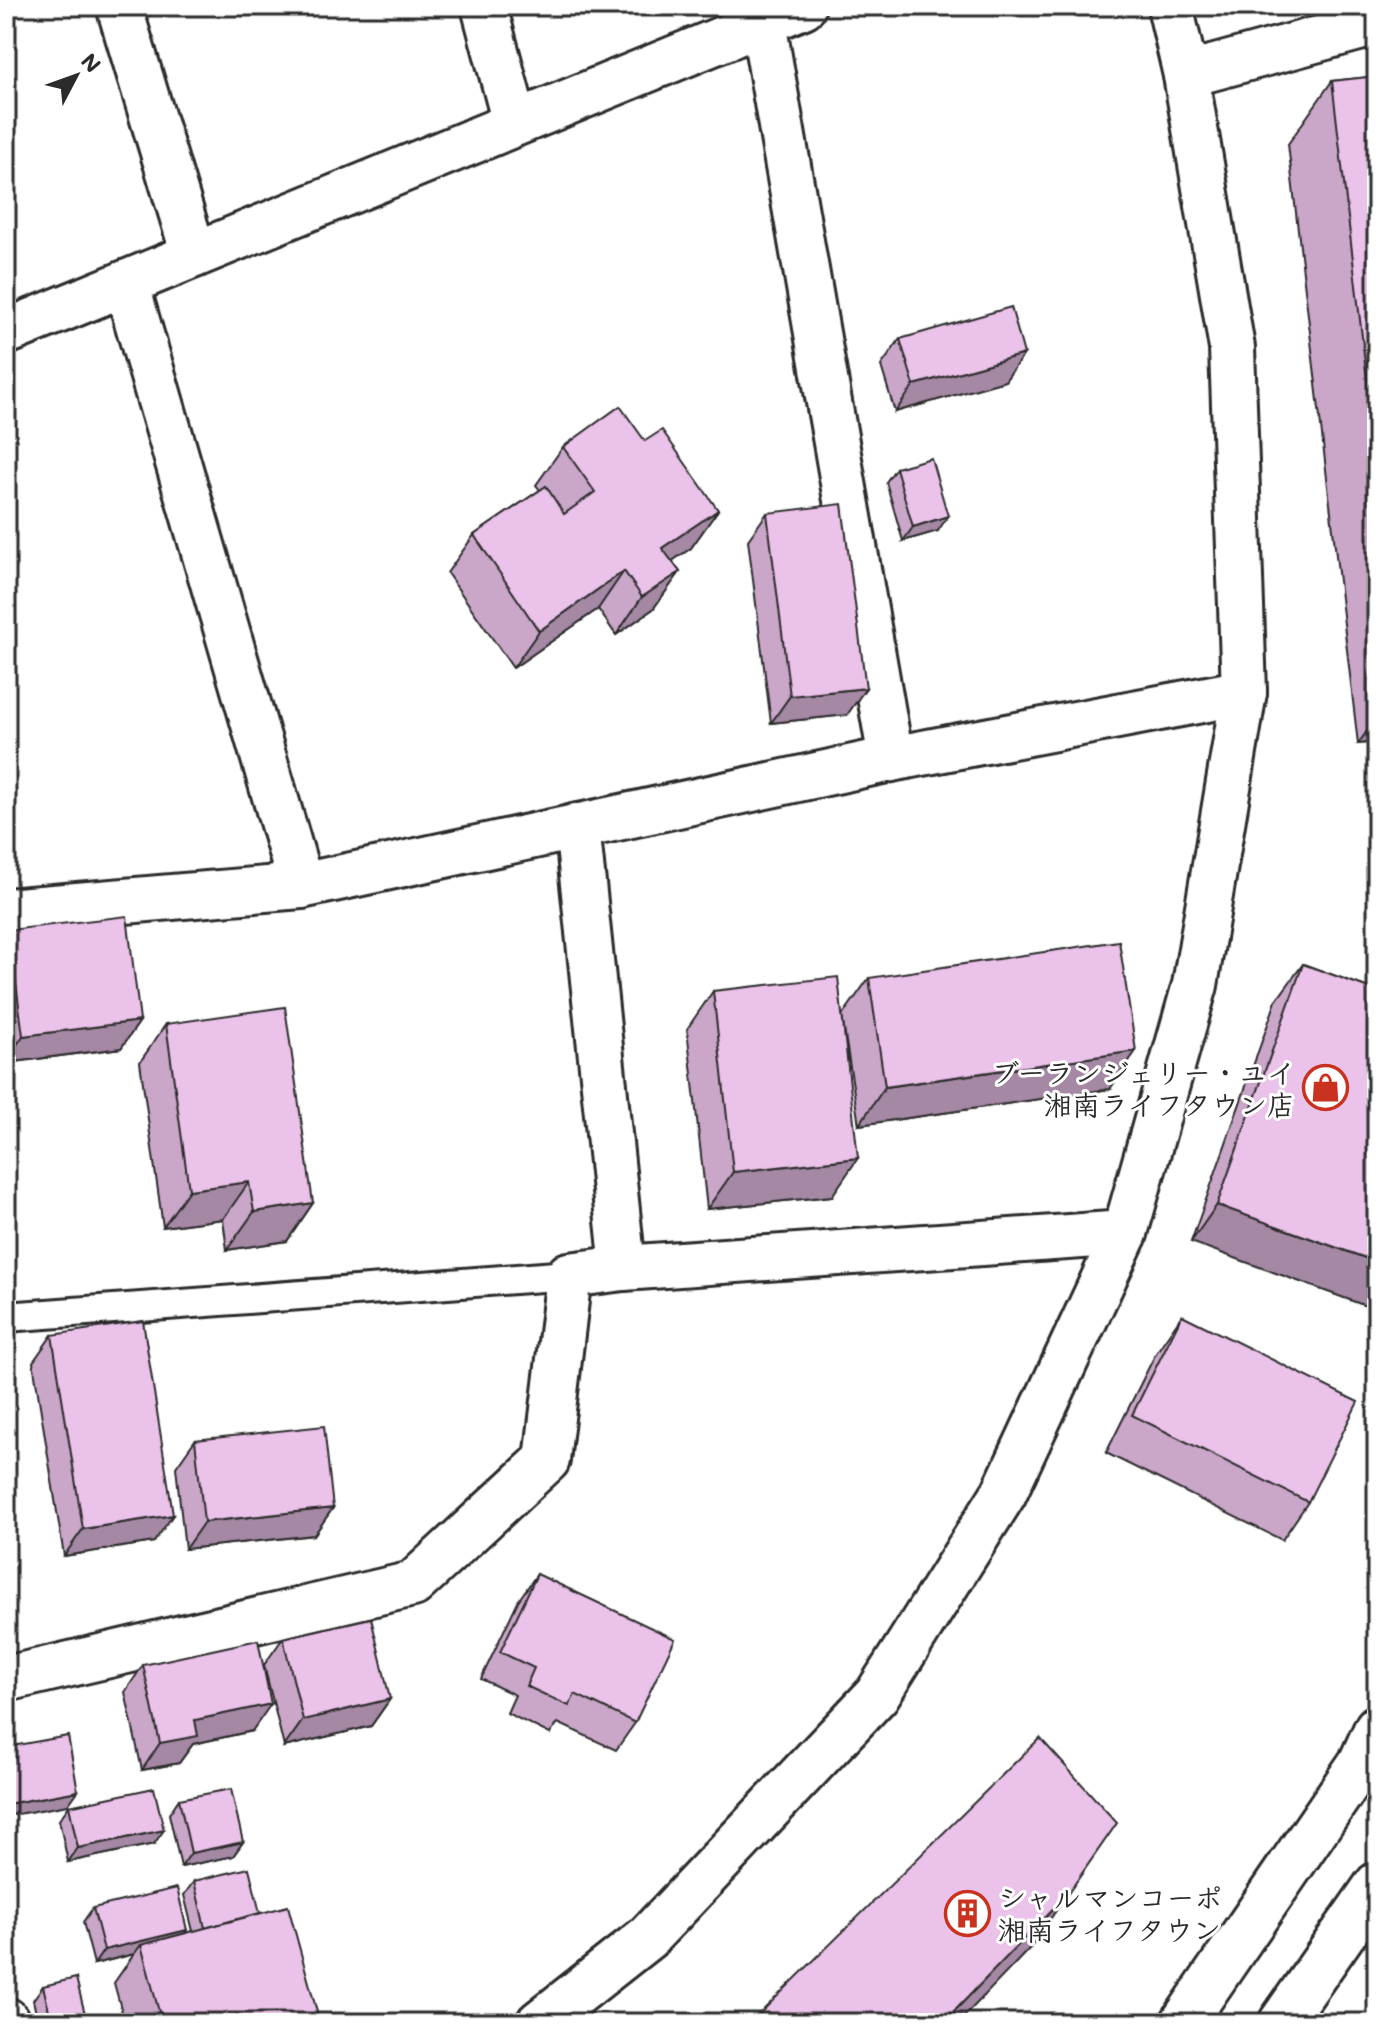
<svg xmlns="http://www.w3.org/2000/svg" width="1383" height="2029" font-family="Mali,'Klee One',sans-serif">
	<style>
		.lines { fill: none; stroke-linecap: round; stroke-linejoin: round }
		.lane-casing { stroke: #2b2b2b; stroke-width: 34 }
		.street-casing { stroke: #2b2b2b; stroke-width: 50 }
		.secondary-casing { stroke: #2b2b2b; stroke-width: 50 }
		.lane { stroke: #fff; stroke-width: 28 }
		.street { stroke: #fff; stroke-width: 44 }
		.secondary { stroke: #fff; stroke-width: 44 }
		.wall { fill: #caa7c9; stroke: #2b2b2b; stroke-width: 2 }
		.shaded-wall { fill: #a488a4; stroke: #2b2b2b; stroke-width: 2 }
		.building { fill: #ebc2ea; stroke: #2b2b2b; stroke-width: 2 }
		.labels { text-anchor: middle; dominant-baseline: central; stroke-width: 6; stroke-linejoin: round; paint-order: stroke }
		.poi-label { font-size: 28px; font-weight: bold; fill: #2b2b2b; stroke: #fff; text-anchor: end }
	</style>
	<rect width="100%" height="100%" fill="#fff"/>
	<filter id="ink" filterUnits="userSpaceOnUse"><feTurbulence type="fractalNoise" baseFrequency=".0125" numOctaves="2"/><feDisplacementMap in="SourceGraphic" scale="16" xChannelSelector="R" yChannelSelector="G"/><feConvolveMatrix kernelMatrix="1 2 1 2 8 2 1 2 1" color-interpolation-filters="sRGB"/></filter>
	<g filter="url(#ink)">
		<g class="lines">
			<defs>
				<path id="lane" d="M 6,1317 L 569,1275"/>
				<g id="street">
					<path d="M 119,6 L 194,255"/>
					<path d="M 484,6 L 515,123"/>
					<path d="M 763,22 L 891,759"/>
					<path d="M 126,283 L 301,886"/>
					<path d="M 6,332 L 803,6"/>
					<path d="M 577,826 L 623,1268"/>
					<path d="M 6,911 L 301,886 L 891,759 L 1244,692"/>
					<path d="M 6,1679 L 413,1584 L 547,1460 L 569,1275 L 623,1268 L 1125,1233"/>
					<path d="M 6,2020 L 7,2023"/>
				</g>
				<g id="secondary">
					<path d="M 1186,75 L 1377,23"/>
					<path d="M 539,2023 L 648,1937 L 877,1695 L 1004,1493 L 1125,1233 L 1195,985 L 1244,692 L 1232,348 L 1186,75 L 1170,6"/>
					<path d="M 1183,2023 L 1361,1763 L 1377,1728"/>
					<path d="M 1281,2023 L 1377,1885"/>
				</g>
			</defs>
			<use href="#lane" class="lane-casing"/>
			<use href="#street" class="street-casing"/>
			<use href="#secondary" class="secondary-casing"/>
			<use href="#lane" class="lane"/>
			<use href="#street" class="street"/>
			<use href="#secondary" class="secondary"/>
		</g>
		<g class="wall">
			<path d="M 1377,76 L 1377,742 L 1358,744 L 1288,144 L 1332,81 Z"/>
			<path d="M 900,339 L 1024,354 L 1005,381 L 895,412 L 881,366 Z"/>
			<path d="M 645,441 L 718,510 L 691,548 L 672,561 L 680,572 L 653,609 L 616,635 L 598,609 L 513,668 L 447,573 L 474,535 L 540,490 L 536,485 L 563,447 Z"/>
			<path d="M 896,468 L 938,531 L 903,541 L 886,482 Z"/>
			<path d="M 767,513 L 847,715 L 771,723 L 748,540 Z"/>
			<path d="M 9,930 L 140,1021 L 121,1048 L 6,1063 L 6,935 Z"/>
			<path d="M 1303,964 L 1377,991 L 1191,1242 L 1276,1001 Z"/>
			<path d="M 869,978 L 1110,1089 L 859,1125 L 842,1016 Z"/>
			<path d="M 713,991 L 832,1196 L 707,1209 L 687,1029 Z"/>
			<path d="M 166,1024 L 313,1203 L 287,1241 L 227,1250 L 223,1219 L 163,1227 L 140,1062 Z"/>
			<path d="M 1182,1315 L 1308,1502 L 1282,1540 L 1106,1453 L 1156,1353 Z"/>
			<path d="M 52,1335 L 154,1542 L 64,1556 L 33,1362 Z"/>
			<path d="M 195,1440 L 333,1508 L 314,1535 L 185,1549 L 176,1467 Z"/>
			<path d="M 537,1574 L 635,1723 L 616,1750 L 558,1723 L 550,1734 L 507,1713 L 515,1695 L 481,1679 L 518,1601 Z"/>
			<path d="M 283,1638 L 390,1699 L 371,1726 L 284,1747 L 264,1665 Z"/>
			<path d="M 143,1665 L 252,1731 L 193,1744 L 179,1763 L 142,1770 L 125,1692 Z"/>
			<path d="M 179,1799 L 243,1842 L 233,1856 L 181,1867 L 169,1814 Z"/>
			<path d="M 69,1806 L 154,1844 L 68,1862 L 59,1820 Z"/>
			<path d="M 194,1881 L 260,1913 L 320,2023 L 125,2023 L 114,1983 L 134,1954 L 94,1964 L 83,1922 L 93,1908 L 187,1930 L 184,1934 L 193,1931 L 184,1895 Z"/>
			<path d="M 43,1986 L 86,2018 L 83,2023 L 38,2023 L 33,2000 Z"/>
		</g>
		<g class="shaded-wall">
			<path d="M 1024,354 L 1005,381 L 895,412 L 914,385 Z"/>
			<path d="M 718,510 L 691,548 L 636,586 L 662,548 Z"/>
			<path d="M 948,516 L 938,531 L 903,541 L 913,527 Z"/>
			<path d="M 624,571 L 598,609 L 513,668 L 539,631 Z"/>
			<path d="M 680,572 L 653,609 L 616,635 L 642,597 Z"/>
			<path d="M 866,688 L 847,715 L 771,723 L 790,696 Z"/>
			<path d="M 1377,717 L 1377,742 L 1358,744 Z"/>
			<path d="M 140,1021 L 121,1048 L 6,1063 L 6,1060 L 23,1036 Z"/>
			<path d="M 1136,1051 L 1110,1089 L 859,1125 L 885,1087 Z"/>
			<path d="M 858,1158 L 832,1196 L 707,1209 L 733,1172 Z"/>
			<path d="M 249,1182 L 223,1219 L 163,1227 L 189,1190 Z"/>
			<path d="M 313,1203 L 287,1241 L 227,1250 L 254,1212 Z"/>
			<path d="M 1217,1205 L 1377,1262 L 1377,1310 L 1191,1242 Z"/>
			<path d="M 333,1508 L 314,1535 L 185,1549 L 204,1522 Z"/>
			<path d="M 173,1515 L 154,1542 L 64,1556 L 83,1529 Z"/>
			<path d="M 390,1699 L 371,1726 L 284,1747 L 303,1720 Z"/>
			<path d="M 271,1704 L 252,1731 L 193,1744 L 179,1763 L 142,1770 L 160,1743 L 195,1720 Z"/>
			<path d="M 78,1791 L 68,1805 L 6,1816 L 6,1805 L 7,1804 Z"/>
			<path d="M 164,1830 L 154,1844 L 68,1862 L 78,1848 Z"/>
			<path d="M 243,1842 L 233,1856 L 181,1867 L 191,1853 Z"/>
			<path d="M 1069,1892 L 1030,1948 L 958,2023 L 943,2023 Z"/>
			<path d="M 187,1930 L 177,1944 L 141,1945 L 134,1954 L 94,1964 L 104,1950 Z"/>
			<path d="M 86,2018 L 83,2023 L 66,2023 Z"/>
		</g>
		<g class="building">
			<path d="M 1377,76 L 1377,465 L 1332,81 Z"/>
			<path d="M 1011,307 L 1024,354 L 914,385 L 900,339 Z"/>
			<path d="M 620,406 L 645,441 L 662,430 L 718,510 L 662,548 L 680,572 L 642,597 L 624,571 L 539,631 L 474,535 L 546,486 L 564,514 L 595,492 L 563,447 Z"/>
			<path d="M 931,458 L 948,516 L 913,527 L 896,468 Z"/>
			<path d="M 842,504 L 866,688 L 790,696 L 767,513 Z"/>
			<path d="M 127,916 L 140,1021 L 23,1036 L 9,930 Z"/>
			<path d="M 1119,941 L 1136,1051 L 885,1087 L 869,978 Z"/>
			<path d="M 1303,964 L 1377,991 L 1377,1262 L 1217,1205 Z"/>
			<path d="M 838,977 L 858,1158 L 733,1172 L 713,991 Z"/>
			<path d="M 285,1007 L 313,1203 L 254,1212 L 249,1182 L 189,1190 L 166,1024 Z"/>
			<path d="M 1182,1315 L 1358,1402 L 1308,1502 L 1132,1415 Z"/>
			<path d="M 143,1321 L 173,1515 L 83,1529 L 52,1335 Z"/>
			<path d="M 324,1426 L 333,1508 L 204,1522 L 195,1440 Z"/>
			<path d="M 537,1574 L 675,1639 L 635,1723 L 575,1694 L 569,1706 L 526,1686 L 534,1668 L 500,1652 Z"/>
			<path d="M 371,1618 L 390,1699 L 303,1720 L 283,1638 Z"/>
			<path d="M 258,1640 L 271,1704 L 195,1720 L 198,1736 L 160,1743 L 143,1665 Z"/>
			<path d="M 68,1736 L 78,1791 L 7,1804 L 6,1797 L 6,1747 Z"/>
			<path d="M 1040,1738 L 1117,1823 L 1069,1892 L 943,2023 L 750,2023 Z"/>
			<path d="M 154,1788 L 164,1830 L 78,1848 L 69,1806 Z"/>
			<path d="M 231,1789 L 243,1842 L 191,1853 L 179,1799 Z"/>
			<path d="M 249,1868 L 260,1913 L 205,1928 L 194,1881 Z"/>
			<path d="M 177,1888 L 187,1930 L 104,1950 L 93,1908 Z"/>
			<path d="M 288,1906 L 320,2023 L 162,2023 L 141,1945 Z"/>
			<path d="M 76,1978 L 86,2018 L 66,2023 L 52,2023 L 43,1986 Z"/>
		</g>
	</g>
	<defs>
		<symbol id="shop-ring" viewBox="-11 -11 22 22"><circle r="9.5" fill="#fff" stroke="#c8321e" stroke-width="1.5"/><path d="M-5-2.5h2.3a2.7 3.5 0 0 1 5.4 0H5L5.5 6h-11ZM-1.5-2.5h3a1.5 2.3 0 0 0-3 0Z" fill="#c8321e"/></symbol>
		<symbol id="building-ring" viewBox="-11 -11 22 22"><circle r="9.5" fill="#fff" stroke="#c8321e" stroke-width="1.5"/><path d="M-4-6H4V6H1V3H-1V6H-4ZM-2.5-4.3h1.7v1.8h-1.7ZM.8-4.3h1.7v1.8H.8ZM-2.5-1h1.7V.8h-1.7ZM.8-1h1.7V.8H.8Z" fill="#c8321e"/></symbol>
	</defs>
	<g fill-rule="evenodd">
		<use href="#shop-ring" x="1300" y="1062" width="51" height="51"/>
		<use href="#building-ring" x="942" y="1888" width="51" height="51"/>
	</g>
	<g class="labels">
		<g class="poi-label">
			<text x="1295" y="1072">ブーランジェリー・ユイ<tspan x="1295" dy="32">湘南ライフタウン店</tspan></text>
			<text x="998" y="1897" text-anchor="start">シャルマンコーポ<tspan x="998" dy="32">湘南ライフタウン</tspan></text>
		</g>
	</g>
	<rect width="1383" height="2029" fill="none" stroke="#fff" stroke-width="32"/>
	<rect x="16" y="16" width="1351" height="1997" fill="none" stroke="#2b2b2b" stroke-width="3" filter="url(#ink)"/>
	<g transform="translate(76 76) rotate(49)" stroke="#ffffff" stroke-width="6" paint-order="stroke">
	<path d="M0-6L14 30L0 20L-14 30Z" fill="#2b2b2b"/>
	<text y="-12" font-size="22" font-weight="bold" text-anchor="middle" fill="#2b2b2b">N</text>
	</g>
</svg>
